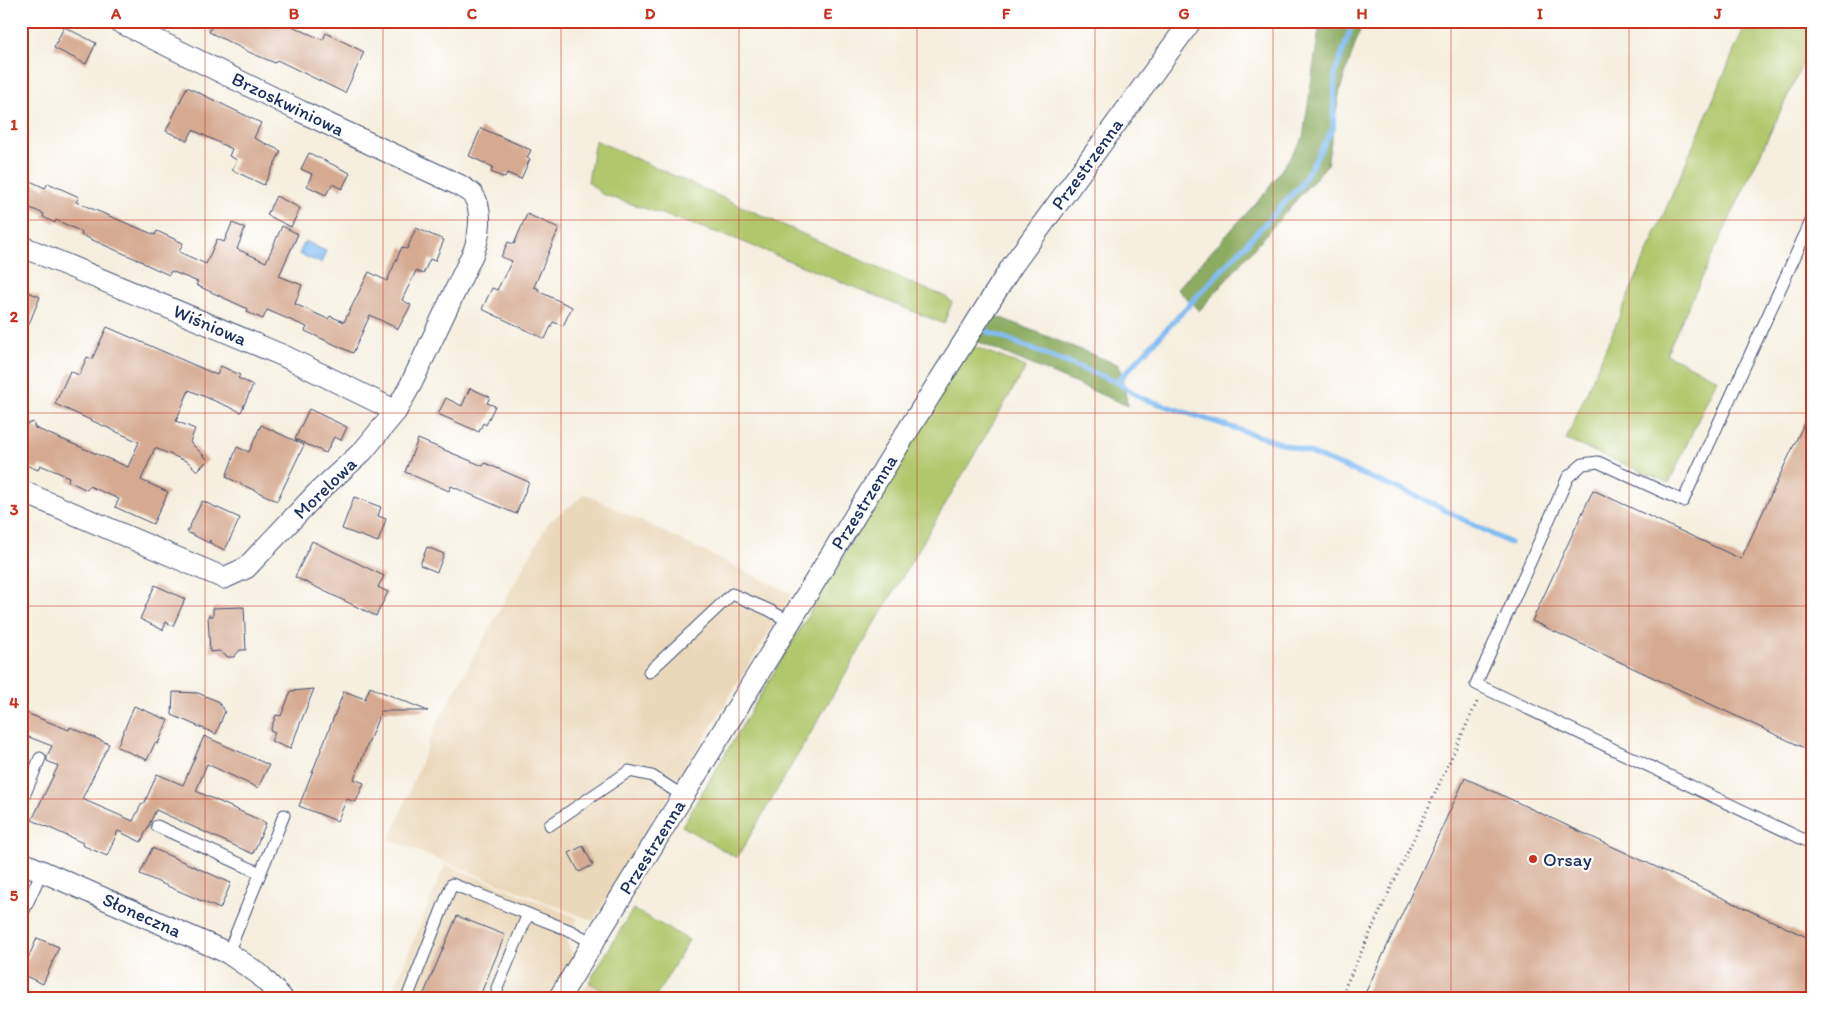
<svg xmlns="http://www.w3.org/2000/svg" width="1834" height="1019" font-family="Itim,sans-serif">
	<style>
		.built { fill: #ead8ba }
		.green { fill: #b1c76c; stroke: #667b65 }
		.forest { fill: #8cac60; stroke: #546e5f }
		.water { fill: #81bbf2; stroke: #4e75a8 }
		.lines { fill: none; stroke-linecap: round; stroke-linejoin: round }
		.stream { stroke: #81bbf2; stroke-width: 5.5 }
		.building { fill: #d5aa91 }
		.lane-casing { stroke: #3c4c71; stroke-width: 13 }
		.street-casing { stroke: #3c4c71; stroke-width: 23 }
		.path { stroke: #3c4c71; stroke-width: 3; stroke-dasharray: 1 4; stroke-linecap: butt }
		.lane { stroke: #fff; stroke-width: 11 }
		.street { stroke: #fff; stroke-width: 21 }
		.grid { fill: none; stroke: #c8321e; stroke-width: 1; stroke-opacity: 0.55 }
		.poi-dot { fill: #c8321e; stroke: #fff; stroke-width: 2 }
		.labels { text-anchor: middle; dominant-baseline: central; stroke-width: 4.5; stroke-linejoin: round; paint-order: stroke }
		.street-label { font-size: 19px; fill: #1b2f5e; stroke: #fff }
		.poi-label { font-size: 19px; fill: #1b2f5e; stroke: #fff; text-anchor: start }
		.neatline { fill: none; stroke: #c8321e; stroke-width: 2 }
		.grid-label { font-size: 16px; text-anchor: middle; font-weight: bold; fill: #c8321e }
	</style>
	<rect width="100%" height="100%" fill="#fff"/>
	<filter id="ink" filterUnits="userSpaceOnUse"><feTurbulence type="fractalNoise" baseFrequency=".02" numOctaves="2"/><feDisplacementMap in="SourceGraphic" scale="10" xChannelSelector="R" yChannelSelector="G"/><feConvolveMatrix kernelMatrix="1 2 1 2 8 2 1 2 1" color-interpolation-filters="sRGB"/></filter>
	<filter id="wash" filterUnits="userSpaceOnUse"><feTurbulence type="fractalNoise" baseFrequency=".0096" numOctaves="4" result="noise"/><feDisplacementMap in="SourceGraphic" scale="20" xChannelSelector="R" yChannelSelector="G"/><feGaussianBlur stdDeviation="1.12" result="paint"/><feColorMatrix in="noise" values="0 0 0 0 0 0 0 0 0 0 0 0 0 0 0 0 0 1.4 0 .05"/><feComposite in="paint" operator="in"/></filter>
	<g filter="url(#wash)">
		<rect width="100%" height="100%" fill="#f6efdf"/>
		<g class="built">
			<path d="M 585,494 L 792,594 L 593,921 L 390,840 L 436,725 L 548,523 Z"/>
			<path d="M 445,864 L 578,918 L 567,941 L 574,960 L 551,998 L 390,998 Z"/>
			<path d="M 589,982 L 616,998 L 579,998 Z"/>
		</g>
		<g class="green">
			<path d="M 1747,21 L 1813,21 L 1813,42 L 1666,354 L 1717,379 L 1669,483 L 1566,440 Z"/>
			<path d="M 595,140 L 918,286 L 944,296 L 952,302 L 944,324 L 736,239 L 602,194 L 588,182 Z"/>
			<path d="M 970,345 L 1026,367 L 737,858 L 682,826 Z"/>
			<path d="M 633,909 L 689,940 L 655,998 L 616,998 L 589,982 Z"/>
		</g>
		<g class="forest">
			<path d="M 1323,21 L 1363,21 L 1340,90 L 1327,165 L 1199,311 L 1177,289 L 1266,192 L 1303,138 L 1319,29 Z"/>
			<path d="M 996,316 L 1119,365 L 1128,406 L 976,341 Z"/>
		</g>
		<path class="water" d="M 305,241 L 326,251 L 321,263 L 299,254 Z"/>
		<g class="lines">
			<g class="stream">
				<path d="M 981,329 L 1117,382 L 1301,185 L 1333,128 L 1335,73 L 1354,21"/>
				<path d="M 1117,382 L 1141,398 L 1305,451 L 1423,499 L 1510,543"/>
			</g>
		</g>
		<g id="blocks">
			<g class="building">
				<path d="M 214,21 L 294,21 L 292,26 L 323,40 L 326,33 L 364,52 L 345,93 L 277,60 L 275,63 L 251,53 L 209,32 Z"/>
				<path d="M 64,27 L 96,43 L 86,64 L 54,48 Z"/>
				<path d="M 187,87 L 261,123 L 254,138 L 281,151 L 264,185 L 232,170 L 237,160 L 229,156 L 232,149 L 193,130 L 187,141 L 166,131 Z"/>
				<path d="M 481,128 L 531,150 L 527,158 L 530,159 L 521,179 L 507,173 L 505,178 L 491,172 L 493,167 L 469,156 Z"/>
				<path d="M 309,153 L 350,173 L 342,189 L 332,184 L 326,195 L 307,186 L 312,174 L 301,169 Z"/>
				<path d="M 30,181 L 45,188 L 48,183 L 79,197 L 76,202 L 155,235 L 157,231 L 183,243 L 179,252 L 206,264 L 217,239 L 224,242 L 232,223 L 245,228 L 237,249 L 266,262 L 282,226 L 298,234 L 279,276 L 302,285 L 295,304 L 328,319 L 330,316 L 344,322 L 369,272 L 387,281 L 402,247 L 407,249 L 416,228 L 444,240 L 435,261 L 430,259 L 423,274 L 416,271 L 402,300 L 411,305 L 398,329 L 370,315 L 353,353 L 305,331 L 307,327 L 267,310 L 263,319 L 247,312 L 248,309 L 196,285 L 198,282 L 171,271 L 169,275 L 143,263 L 143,262 L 81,235 L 82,232 L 56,220 L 55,223 L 43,217 L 44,214 L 21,204 L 21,200 Z"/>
				<path d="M 276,196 L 300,208 L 291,227 L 267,215 Z"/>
				<path d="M 527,214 L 559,228 L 534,287 L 539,289 L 538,291 L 572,307 L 563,326 L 553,322 L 545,339 L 482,309 L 492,288 L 497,290 L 512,261 L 501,257 L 508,242 L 514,244 Z"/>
				<path d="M 21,289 L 40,297 L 22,341 L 21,341 Z"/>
				<path d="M 107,327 L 217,375 L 221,366 L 240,375 L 238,378 L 253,385 L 241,412 L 189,390 L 176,421 L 195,429 L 190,442 L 208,460 L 197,471 L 188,462 L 155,448 L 141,480 L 168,492 L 153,524 L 115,507 L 119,499 L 89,486 L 87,490 L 68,481 L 69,477 L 40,465 L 38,470 L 21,463 L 21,422 L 28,424 L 33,422 L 35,428 L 128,467 L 139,442 L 55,404 L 70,371 L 79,375 L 87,357 L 92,359 Z"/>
				<path d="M 470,388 L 490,397 L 487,403 L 495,406 L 486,425 L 483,423 L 479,432 L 438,414 L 446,398 L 462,406 Z"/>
				<path d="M 1813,404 L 1813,752 L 1532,621 L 1593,490 L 1741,559 Z"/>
				<path d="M 309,409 L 347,427 L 341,440 L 334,437 L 326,453 L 295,439 Z"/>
				<path d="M 261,425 L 304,445 L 277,501 L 226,477 L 237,447 L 249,452 Z"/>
				<path d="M 418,439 L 483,466 L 485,463 L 529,482 L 516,514 L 451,486 L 449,491 L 405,472 Z"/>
				<path d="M 354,497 L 381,507 L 378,516 L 386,519 L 378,542 L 342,529 Z"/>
				<path d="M 202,501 L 240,518 L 225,550 L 210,543 L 210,540 L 209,543 L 187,532 Z"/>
				<path d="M 312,541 L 384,576 L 378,587 L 388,592 L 376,616 L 295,577 Z"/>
				<path d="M 427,547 L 444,554 L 437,572 L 420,565 Z"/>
				<path d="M 155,585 L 185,599 L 173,626 L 166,622 L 163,630 L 140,619 Z"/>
				<path d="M 244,607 L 246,650 L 240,650 L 234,657 L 228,657 L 219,651 L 210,652 L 208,616 L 213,616 L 213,608 Z"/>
				<path d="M 370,687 L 428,711 L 381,711 L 354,779 L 364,783 L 356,802 L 347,799 L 337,821 L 299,806 L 344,691 L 365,699 Z"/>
				<path d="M 314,689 L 290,749 L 271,741 L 275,733 L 270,731 L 276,715 L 281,716 L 291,691 Z"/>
				<path d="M 173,692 L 198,693 L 217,701 L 225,711 L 216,734 L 172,715 Z"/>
				<path d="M 134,706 L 168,720 L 158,744 L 155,743 L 147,760 L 117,747 Z"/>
				<path d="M 21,711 L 69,730 L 70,727 L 109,744 L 82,799 L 133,821 L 142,803 L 144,804 L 157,774 L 183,785 L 204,736 L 269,765 L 258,788 L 207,764 L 196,791 L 266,823 L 253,854 L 156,810 L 141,842 L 118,831 L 107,856 L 82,845 L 83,843 L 32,820 L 58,766 L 47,761 L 47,756 L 52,746 L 21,734 Z"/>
				<path d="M 1465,778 L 1813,940 L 1813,998 L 1363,998 Z"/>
				<path d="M 583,846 L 593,865 L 579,872 L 569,853 Z"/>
				<path d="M 152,848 L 231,883 L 220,909 L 140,874 Z"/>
				<path d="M 457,916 L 505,935 L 479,998 L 422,998 Z"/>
				<path d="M 37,938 L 59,947 L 43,984 L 21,974 Z"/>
			</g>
		</g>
	</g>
	<g filter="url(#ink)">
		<use href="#blocks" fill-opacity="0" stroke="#3c4c71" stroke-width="1"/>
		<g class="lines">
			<defs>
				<g id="lane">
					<path d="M 1813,217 L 1683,501 L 1598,462 L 1583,464 L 1568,477 L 1476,684 L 1813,844"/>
					<path d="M 649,672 L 732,594 L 769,610 L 790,622"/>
					<path d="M 21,803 L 40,758"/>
					<path d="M 550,825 L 629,771 L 652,776 L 683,796"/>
					<path d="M 157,826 L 260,873"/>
					<path d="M 21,917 L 42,871"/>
					<path d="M 228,953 L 284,815"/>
					<path d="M 407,998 L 452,884 L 571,931 L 593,943"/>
					<path d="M 498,998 L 497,988 L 528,914"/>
				</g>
				<g id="street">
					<path d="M 21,246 L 284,356 L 396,411"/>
					<path d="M 21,491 L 224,578 L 246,568 L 317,493 L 363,451 L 396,411 L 411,384 L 474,251 C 479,236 484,210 473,195 C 470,191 463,188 459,185 L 300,111 L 118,21"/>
					<path d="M 21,862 L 228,953 L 259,974 L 282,998"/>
					<path d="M 559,998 L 898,446 L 1012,266 L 1191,21"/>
				</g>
			</defs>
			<use href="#lane" class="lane-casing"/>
			<use href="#street" class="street-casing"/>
			<path class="path" d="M 1340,998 L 1478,700"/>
			<use href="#lane" class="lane"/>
			<use href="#street" class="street"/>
		</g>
	</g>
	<path class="grid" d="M 205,21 L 205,998M 383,21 L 383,998M 561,21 L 561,998M 739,21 L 739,998M 917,21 L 917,998M 1095,21 L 1095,998M 1273,21 L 1273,998M 1451,21 L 1451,998M 1629,21 L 1629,998M 21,220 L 1813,220M 21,413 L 1813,413M 21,606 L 1813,606M 21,799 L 1813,799"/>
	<circle class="poi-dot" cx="1533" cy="859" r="5"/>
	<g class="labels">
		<g class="street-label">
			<text transform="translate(288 104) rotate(26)">Brzoskwiniowa</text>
			<text transform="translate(1087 164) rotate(-54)">Przestrzenna</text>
			<text transform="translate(210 325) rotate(23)">Wiśniowa</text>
			<text transform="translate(325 488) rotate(-44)">Morelowa</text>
			<text transform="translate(864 502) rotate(-58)">Przestrzenna</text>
			<text transform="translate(652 847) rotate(-58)">Przestrzenna</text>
			<text transform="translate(142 915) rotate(24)">Słoneczna</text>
		</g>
		<g class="poi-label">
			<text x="1543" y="859">Orsay</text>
		</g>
	</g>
	<rect width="1834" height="1019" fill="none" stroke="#fff" stroke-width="55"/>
	<rect x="28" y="28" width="1778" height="964" class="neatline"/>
	<g class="grid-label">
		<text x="116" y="19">A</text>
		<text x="294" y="19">B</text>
		<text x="472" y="19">C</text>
		<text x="650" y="19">D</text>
		<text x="828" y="19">E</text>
		<text x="1006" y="19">F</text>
		<text x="1184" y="19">G</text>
		<text x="1362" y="19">H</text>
		<text x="1540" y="19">I</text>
		<text x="1718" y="19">J</text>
		<text x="14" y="130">1</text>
		<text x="14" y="322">2</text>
		<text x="14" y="515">3</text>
		<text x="14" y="708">4</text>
		<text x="14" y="901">5</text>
	</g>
</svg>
